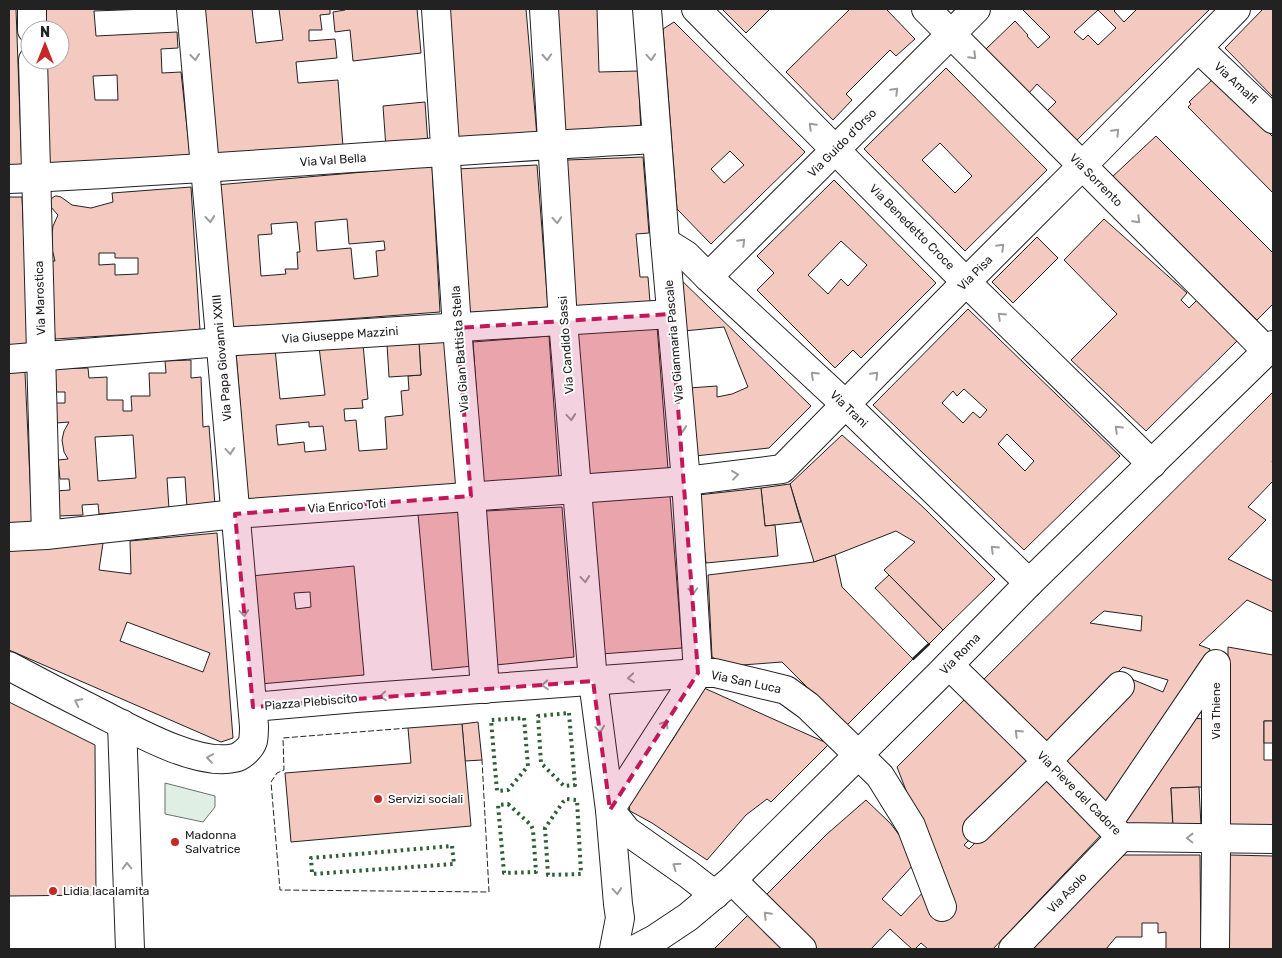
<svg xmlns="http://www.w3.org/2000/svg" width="1282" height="958" font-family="Rubik,sans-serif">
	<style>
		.green { fill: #e0efe3; stroke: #6f6f6f }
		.building { fill: #f3c9c0; stroke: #222; fill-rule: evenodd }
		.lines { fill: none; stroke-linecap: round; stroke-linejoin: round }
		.street-casing { stroke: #222; stroke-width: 30 }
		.secondary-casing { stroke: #222; stroke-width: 30 }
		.street { stroke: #fff; stroke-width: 28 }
		.secondary { stroke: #fff; stroke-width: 28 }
		.hedge { stroke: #2f5e38; stroke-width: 4; stroke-dasharray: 2.5 4; stroke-linecap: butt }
		.fence { stroke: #222; stroke-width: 1; stroke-dasharray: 6 2.5; stroke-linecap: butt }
		.wall { stroke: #222; stroke-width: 2.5 }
		.oneway { stroke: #9c9c9c }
		.marked { fill: #c2185b; fill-opacity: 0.2; stroke: #c2185b; stroke-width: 4; stroke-dasharray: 10 6; stroke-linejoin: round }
		.poi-dot { fill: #c62828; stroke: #fff; stroke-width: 2 }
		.labels { text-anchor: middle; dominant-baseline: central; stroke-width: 4; stroke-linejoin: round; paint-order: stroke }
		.street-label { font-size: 12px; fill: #222; stroke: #fff }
		.poi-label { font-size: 12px; fill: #222; stroke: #fff; text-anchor: start }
	</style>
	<rect width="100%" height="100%" fill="#fff"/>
	<path class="green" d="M 165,783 L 215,796 L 215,807 L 203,822 L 165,814 Z"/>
	<g class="building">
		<path d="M 9,9 L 16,9 L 22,172 L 9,173 Z"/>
		<path d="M 44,9 L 147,9 L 94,11 L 96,36 L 177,32 L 178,48 L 161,49 L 162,73 L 181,72 L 191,165 L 47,170 L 45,60 L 60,60 L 60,30 L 44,30 ZM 117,75 L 118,100 L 95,100 L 93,76 Z"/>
		<path d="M 202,9 L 252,9 L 256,43 L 283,40 L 279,9 L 330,9 L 330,14 L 320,15 L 322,30 L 309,30 L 309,41 L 335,39 L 337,58 L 296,62 L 298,83 L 338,80 L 343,147 L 215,158 Z"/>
		<path d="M 345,9 L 417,9 L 421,53 L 353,61 L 350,30 L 335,32 L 333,12 L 345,10 Z"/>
		<path d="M 444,9 L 526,9 L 537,136 L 455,143 Z"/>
		<path d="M 555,9 L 597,9 L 599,72 L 638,71 L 641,132 L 560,136 Z"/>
		<path d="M 722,9 L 770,9 L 746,33 Z"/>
		<path d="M 850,9 L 886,9 L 915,39 L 896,56 L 890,50 L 846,94 L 852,100 L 833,120 L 786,72 Z"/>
		<path d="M 1022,9 L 1116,9 L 1114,11 L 1124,22 L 1137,9 L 1210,9 L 1077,140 L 1047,111 L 1056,102 L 1037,84 L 1029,93 L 986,49 L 1015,21 L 1028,35 L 1027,36 L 1038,48 L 1050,37 ZM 1098,10 L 1116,28 L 1098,45 L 1088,35 L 1083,40 L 1074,32 Z"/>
		<path d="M 1263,9 L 1273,9 L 1273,97 L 1225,48 Z"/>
		<path d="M 674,22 L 805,152 L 711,244 L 677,209 L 663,29 ZM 730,151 L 744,165 L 724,183 L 711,169 Z"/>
		<path d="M 946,68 L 1047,170 L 965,251 L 864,149 ZM 940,143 L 972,176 L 955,193 L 922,160 Z"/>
		<path d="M 1214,78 L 1273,137 L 1273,193 L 1188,107 L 1191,104 L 1189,102 Z"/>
		<path d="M 425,102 L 428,145 L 386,148 L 383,106 Z"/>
		<path d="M 1156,136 L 1273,253 L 1273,304 L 1257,320 L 1111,178 Z"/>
		<path d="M 643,157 L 649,233 L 636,234 L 640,277 L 648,277 L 650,302 L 572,308 L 567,160 Z"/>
		<path d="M 537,165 L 548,307 L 463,313 L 457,169 Z"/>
		<path d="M 432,166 L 440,312 L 228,328 L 216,185 ZM 347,219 L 349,244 L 384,241 L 385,250 L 376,251 L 378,276 L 354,279 L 351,248 L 317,251 L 315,222 ZM 297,222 L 300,252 L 297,252 L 298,269 L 285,269 L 286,274 L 261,276 L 258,235 L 272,234 L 271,224 Z"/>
		<path d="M 834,180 L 936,283 L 861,358 L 853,350 L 835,368 L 757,290 L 774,273 L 757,256 ZM 841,241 L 867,265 L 848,286 L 841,279 L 828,294 L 808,275 Z"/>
		<path d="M 191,187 L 200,330 L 55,339 L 50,261 L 55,261 L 52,249 L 52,234 L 53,226 L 58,215 L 50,206 L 49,202 L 51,199 L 55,196 L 57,196 L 61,197 L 72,205 L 91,208 L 113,202 L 112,193 ZM 99,253 L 115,253 L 115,258 L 138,258 L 138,274 L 115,275 L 115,264 L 99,265 Z"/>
		<path d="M 9,197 L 22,197 L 29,346 L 9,346 Z"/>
		<path d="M 1104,219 L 1187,293 L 1181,300 L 1189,308 L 1197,300 L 1237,341 L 1146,431 L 1071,360 L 1117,314 L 1064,260 Z"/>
		<path d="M 1037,237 L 1058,258 L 1013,303 L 992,282 Z"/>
		<path d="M 677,276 L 811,406 L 769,448 L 695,456 L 689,388 L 717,386 L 717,397 L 732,394 L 748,387 L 724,327 L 684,331 Z"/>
		<path d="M 968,309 L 1120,456 L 1024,550 L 873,405 ZM 964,389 L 987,410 L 980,418 L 973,412 L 963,423 L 942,403 L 953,391 L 957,396 ZM 1007,434 L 1034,461 L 1025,471 L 998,444 Z"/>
		<path d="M 657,326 L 668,469 L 589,475 L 578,332 Z"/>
		<path d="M 549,336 L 559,478 L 483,484 L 473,342 Z"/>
		<path d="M 446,339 L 458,484 L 248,500 L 236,353 L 275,349 L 280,399 L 325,395 L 319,347 L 363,344 L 368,399 L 362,400 L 363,408 L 344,409 L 345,421 L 356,420 L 359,451 L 387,449 L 385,417 L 403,415 L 401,391 L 409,390 L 408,376 L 421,375 L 419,342 ZM 309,422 L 309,427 L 323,426 L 326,450 L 305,452 L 304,442 L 278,445 L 276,425 Z"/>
		<path d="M 419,342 L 421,375 L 389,377 L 387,344 Z"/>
		<path d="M 191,360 L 191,378 L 201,377 L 203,427 L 209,426 L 215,505 L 187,507 L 185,477 L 167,478 L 169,509 L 99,514 L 98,504 L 82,505 L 83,515 L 58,516 L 56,491 L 70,490 L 69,479 L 60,479 L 58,460 L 68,459 L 64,452 L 62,440 L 64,431 L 69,422 L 56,423 L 56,403 L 65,403 L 65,392 L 54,392 L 53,369 L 88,368 L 89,378 L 107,377 L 107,400 L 123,400 L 123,411 L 132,411 L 131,396 L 150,396 L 149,373 L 166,373 L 165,361 ZM 133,435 L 136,478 L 98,481 L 95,437 Z"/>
		<path d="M 25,372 L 32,523 L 9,524 L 9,373 Z"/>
		<path d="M 1273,392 L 1273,460 L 1272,462 L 1273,463 L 1273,481 L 1248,507 L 1266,520 L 1228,559 L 1273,581 L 1273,612 L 1247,600 L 1199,645 L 1210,649 L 1190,690 L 1105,810 L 1056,762 L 1129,678 L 1163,692 L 1168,680 L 1123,667 L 1043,749 L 979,684 ZM 1104,611 L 1142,616 L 1141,631 L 1090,623 Z"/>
		<path d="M 842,435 L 923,507 L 995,579 L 943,630 L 884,570 L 915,542 L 896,531 L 835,555 L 814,562 L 790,484 Z"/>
		<path d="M 790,484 L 801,522 L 765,526 L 761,488 Z"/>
		<path d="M 761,488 L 765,526 L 775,525 L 778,556 L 706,563 L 698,495 Z"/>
		<path d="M 670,495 L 682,648 L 601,654 L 591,501 Z"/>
		<path d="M 562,507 L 574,657 L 496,665 L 486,511 Z"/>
		<path d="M 460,511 L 473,666 L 432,670 L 418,514 Z"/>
		<path d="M 217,533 L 233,738 L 221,742 L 9,650 L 9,551 L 103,543 L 99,570 L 131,574 L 130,541 ZM 127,622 L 210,653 L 203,672 L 120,641 Z"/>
		<path d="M 835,555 L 842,587 L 913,659 L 846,726 L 782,662 L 729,666 L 712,657 L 708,575 L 814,562 Z"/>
		<path d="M 354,566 L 364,675 L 260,684 L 251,576 ZM 310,592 L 311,607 L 296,609 L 294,593 Z"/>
		<path d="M 889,575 L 943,630 L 929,644 L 875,588 Z"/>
		<path d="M 1228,647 L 1273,655 L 1273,721 L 1264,721 L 1264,760 L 1273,760 L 1273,829 L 1227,829 Z"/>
		<path d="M 704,688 L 829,744 L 771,802 L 767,799 L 746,815 L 707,860 L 652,823 L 630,811 L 628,802 L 673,739 Z"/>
		<path d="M 968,696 L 1033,760 L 963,833 L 969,840 L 964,845 L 969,849 L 1042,776 L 1101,835 L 993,949 L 928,949 L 921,943 L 915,949 L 912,949 L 890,929 L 871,949 L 818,949 L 765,896 L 827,834 L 866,800 L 891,824 L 905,843 L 914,864 L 882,899 L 901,916 L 926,889 L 907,793 L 897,767 Z"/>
		<path d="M 9,702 L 95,745 L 96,895 L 9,896 Z"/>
		<path d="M 1192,718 L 1204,719 L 1206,780 L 1202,780 L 1202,787 L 1171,788 L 1173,830 L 1132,832 L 1121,822 Z"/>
		<rect x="1264" y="721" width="9" height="22"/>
		<path d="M 478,722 L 482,760 L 465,761 L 462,724 Z"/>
		<path d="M 462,724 L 471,826 L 291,842 L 285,773 L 411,763 L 408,728 Z"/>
		<path d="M 1199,787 L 1201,826 L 1173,826 L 1171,788 Z"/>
		<path d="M 1118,855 L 1200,855 L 1201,949 L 1166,949 L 1166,932 L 1158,933 L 1158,923 L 1142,923 L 1142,937 L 1116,937 L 1106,949 L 1030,949 Z"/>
		<path d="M 1229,855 L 1273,856 L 1273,949 L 1228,949 Z"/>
		<path d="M 749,914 L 783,949 L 714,949 Z"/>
	</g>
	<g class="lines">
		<defs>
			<g id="street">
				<path d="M 32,9 L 32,30"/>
				<path d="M 436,9 L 457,328 L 471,496 L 485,689"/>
				<path d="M 544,9 L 563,321 L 593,681 L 610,810 L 618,904 L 620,918 L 614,949"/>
				<path d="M 647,9 L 665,242 L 686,481 L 698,673"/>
				<path d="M 696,9 L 966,282 L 1152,464"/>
				<path d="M 926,9 L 1267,351"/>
				<path d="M 1198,48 L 1273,119"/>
				<path d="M 33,60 L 46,535"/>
				<path d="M 9,179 C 225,169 441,150 657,139"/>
				<path d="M 665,242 L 686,255 L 708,277 L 846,405 L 1029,583"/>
				<path d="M 708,277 L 976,9"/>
				<path d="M 9,359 L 221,342 L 671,314"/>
				<path d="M 9,537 L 46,535 L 235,514 L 686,481 L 782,469 L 966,282 L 1082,166 L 1236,9"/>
				<path d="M 949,665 L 1047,761 L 1121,837 L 1273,839"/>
				<path d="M 9,666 C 37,681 66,696 94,710 C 128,727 196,767 234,758 C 241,757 251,748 253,741 C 254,736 254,731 254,726 C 232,487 214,248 191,9"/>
				<path d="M 698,673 L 610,810 L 627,831 L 688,874 L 715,895"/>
				<path d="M 253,707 L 356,698 L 698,673 L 715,673 L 786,690 L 808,706 L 880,776 L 911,826 L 942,907"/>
				<path d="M 122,724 L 130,949"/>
				<path d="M 1108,823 L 1216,664 L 1216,849 L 1215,949"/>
				<path d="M 977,829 L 1047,761 L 1120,686"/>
				<path d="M 732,880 L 802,949"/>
				<path d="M 1013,949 L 1121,837"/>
			</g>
			<path id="secondary" d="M 636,949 L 655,939 L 688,917 L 732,880 L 940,674 L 1029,583 L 1273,345"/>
		</defs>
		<use href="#street" class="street-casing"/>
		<use href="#secondary" class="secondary-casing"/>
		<use href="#street" class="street"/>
		<use href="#secondary" class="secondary"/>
		<g class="hedge">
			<path d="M 569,713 L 575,785 L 564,786 L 541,763 L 538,716 Z"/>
			<path d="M 524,718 L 528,766 L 508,790 L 497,791 L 491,720 Z"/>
			<path d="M 567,799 L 577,800 L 581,874 L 548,875 L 545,828 L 563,802 Z"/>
			<path d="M 508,804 L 531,825 L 533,830 L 536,872 L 504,873 L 498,805 Z"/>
			<path d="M 452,846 L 454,864 L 312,874 L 311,858 Z"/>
		</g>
		<path class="fence" d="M 408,728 L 283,738 L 284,770 L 277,773 L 271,782 L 280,890 L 489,892 L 482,760"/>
		<path class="wall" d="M 913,659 L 929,644"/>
	</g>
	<defs><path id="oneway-chevron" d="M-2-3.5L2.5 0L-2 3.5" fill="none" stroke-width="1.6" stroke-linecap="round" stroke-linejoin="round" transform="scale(1.25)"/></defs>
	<g class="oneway">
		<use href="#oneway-chevron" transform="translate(973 56) rotate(45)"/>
		<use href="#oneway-chevron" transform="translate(195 57) rotate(84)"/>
		<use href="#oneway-chevron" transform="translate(547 57) rotate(87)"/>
		<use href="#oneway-chevron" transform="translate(651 57) rotate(86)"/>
		<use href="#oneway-chevron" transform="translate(895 91) rotate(-45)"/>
		<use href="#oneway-chevron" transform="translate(812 126) rotate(-135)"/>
		<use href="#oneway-chevron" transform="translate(1116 132) rotate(-46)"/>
		<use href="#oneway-chevron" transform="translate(210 219) rotate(85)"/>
		<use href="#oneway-chevron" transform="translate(557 220) rotate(86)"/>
		<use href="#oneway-chevron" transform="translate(1137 220) rotate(45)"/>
		<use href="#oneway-chevron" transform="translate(742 242) rotate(-45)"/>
		<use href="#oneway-chevron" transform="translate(1001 247) rotate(-45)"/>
		<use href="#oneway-chevron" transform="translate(1001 316) rotate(-136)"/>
		<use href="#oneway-chevron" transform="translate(814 375) rotate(-137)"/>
		<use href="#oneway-chevron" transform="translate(875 375) rotate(-46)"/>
		<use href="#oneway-chevron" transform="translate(571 417) rotate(85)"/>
		<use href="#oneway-chevron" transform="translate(682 429) rotate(85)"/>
		<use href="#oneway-chevron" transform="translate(1118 429) rotate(-136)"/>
		<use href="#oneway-chevron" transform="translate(230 451) rotate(85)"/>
		<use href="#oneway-chevron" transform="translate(735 475) rotate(-7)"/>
		<use href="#oneway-chevron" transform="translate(994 549) rotate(-136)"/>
		<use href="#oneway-chevron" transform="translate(585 579) rotate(85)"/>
		<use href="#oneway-chevron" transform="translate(693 591) rotate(87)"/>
		<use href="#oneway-chevron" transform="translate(244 613) rotate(85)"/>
		<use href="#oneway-chevron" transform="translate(631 678) rotate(175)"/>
		<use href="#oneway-chevron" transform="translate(545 685) rotate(176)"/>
		<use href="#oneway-chevron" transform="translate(383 696) rotate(176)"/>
		<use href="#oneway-chevron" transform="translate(78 702) rotate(-153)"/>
		<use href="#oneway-chevron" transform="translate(665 724) rotate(-58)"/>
		<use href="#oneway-chevron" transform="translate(600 729) rotate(82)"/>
		<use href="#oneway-chevron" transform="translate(1018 733) rotate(-136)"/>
		<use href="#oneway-chevron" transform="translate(210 758) rotate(-172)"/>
		<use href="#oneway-chevron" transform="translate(1190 838) rotate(-179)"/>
		<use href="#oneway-chevron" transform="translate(127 866) rotate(-92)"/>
		<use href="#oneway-chevron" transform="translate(676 866) rotate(-145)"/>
		<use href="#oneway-chevron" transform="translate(617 891) rotate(85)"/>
		<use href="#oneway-chevron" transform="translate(767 915) rotate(-135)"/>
	</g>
	<path class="marked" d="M 671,314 L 698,673 L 610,810 L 593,681 L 253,707 L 235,514 L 471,496 L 457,328 Z"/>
	<g class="poi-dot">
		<circle cx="378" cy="799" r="5"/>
		<circle cx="175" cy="842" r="5"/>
		<circle cx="53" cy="891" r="5"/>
	</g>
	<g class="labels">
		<g class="street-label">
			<text transform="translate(1236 83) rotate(43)">Via Amalfi</text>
			<text transform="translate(842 143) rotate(-45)">Via Guido d'Orso</text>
			<text transform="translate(333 160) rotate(-4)">Via Val Bella</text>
			<text transform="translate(1096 180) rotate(45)">Via Sorrento</text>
			<text transform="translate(912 227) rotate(45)">Via Benedetto Croce</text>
			<text transform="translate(975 273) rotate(-45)">Via Pisa</text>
			<text transform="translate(40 298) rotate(-92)">Via Marostica</text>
			<text transform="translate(340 335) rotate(-4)">Via Giuseppe Mazzini</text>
			<text transform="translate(674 341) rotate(-95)">Via Gianmaria Pascale</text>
			<text transform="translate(566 345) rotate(-94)">Via Candido Sassi</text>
			<text transform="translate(460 349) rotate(-94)">Via Gian Battista Stella</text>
			<text transform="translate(222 358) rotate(-95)">Via Papa Giovanni XXIII</text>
			<text transform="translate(849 409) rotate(44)">Via Trani</text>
			<text transform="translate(347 506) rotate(-4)">Via Enrico Toti</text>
			<text transform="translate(960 654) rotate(-46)">Via Roma</text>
			<text transform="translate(746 682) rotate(12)">Via San Luca</text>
			<text transform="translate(311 702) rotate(-5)">Piazza Plebiscito</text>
			<text transform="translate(1216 711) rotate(-90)">Via Thiene</text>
			<text transform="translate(1079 793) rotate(45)">Via Pieve del Cadore</text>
			<text transform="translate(1067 893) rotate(-46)">Via Asolo</text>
		</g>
		<g class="poi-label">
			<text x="388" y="799">Servizi sociali</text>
			<text x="185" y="835">Madonna<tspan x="185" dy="14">Salvatrice</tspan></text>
			<text x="63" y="891">Lidia lacalamita</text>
		</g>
	</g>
	<rect width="1282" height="958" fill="none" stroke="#222222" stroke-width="20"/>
	<g transform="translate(45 45)"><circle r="24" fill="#ffffff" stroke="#a7a7a7"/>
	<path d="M0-4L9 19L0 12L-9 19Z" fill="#c62828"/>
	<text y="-8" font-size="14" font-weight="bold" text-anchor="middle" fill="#222222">N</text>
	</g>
</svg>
